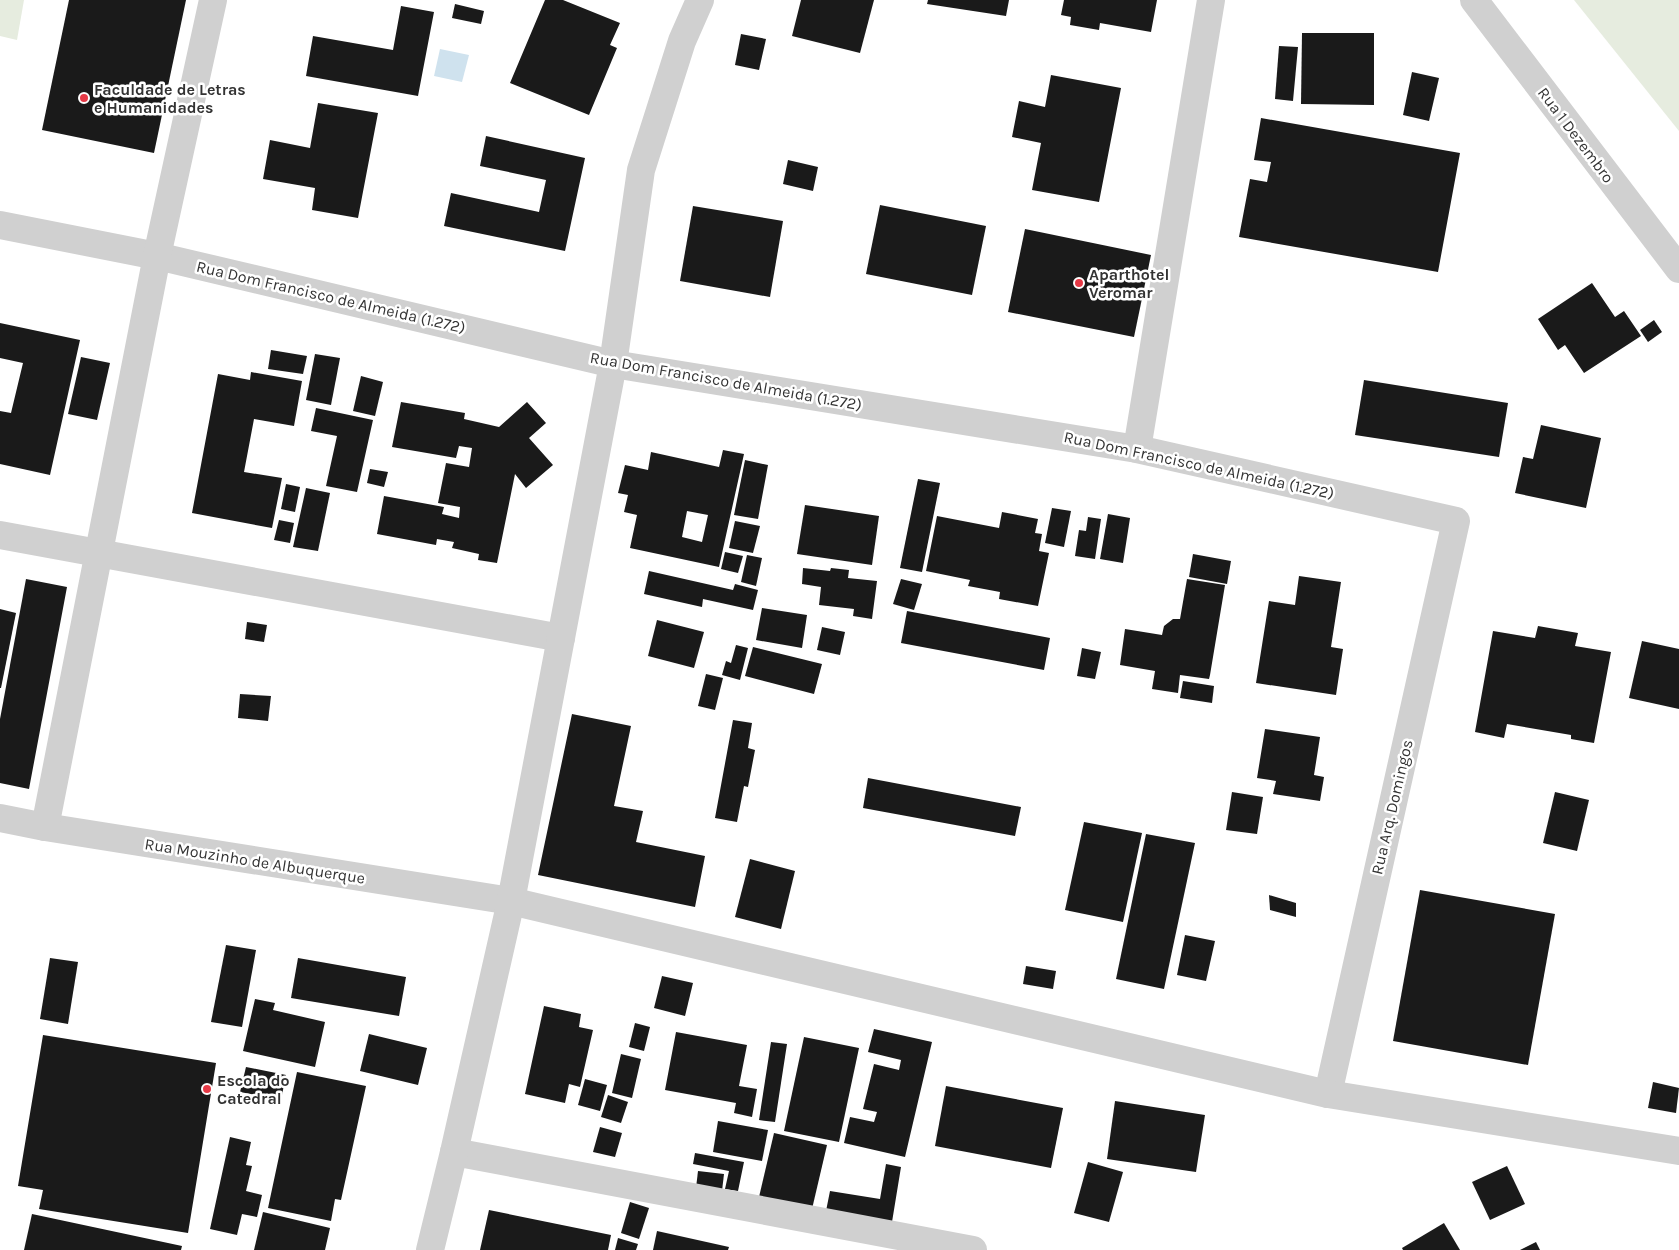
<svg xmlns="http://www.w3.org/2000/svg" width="1679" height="1250" font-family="Karla,sans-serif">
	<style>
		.green { fill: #e6ecdf }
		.water { fill: #cfe2ee }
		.building { fill: #1a1a1a; fill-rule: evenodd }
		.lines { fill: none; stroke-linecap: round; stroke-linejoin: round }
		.minor { stroke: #d0d0d0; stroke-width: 28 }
		.poi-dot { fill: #e63946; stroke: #fff; stroke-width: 2 }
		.labels { text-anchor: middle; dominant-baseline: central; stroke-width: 5; stroke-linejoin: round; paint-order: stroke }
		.poi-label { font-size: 16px; font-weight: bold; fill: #333; stroke: #fff; text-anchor: start }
		.street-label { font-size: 16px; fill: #333; stroke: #fff }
	</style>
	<rect width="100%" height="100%" fill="#fff"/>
	<g class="green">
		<path d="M 0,0 L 24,0 L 17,40 L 0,36 Z"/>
		<path d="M 1574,0 L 1679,0 L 1679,131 Z"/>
	</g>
	<path class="water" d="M 440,49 L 469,55 L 462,82 L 434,76 Z"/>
	<g class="building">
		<path d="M 69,0 L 186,0 L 154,153 L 42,130 Z"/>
		<path d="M 545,0 L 563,0 L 620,23 L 610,45 L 617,48 L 589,115 L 510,83 Z"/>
		<path d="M 801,0 L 874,0 L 860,53 L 792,36 Z"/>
		<path d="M 928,0 L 1009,0 L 1006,16 L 927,4 Z"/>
		<path d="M 1064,0 L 1157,0 L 1151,32 L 1100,23 L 1099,30 L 1070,25 L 1071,17 L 1061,15 Z"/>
		<path d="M 455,4 L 484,11 L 481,24 L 452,18 Z"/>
		<path d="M 401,6 L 434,12 L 418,96 L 306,76 L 313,36 L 393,50 Z"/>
		<path d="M 1302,33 L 1374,33 L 1374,105 L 1301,104 Z"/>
		<path d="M 741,34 L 766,39 L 759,70 L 735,65 Z"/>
		<path d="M 1279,46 L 1298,47 L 1293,101 L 1275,99 Z"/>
		<path d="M 1412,72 L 1439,78 L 1429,121 L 1403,115 Z"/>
		<path d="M 1051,75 L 1121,88 L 1099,202 L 1032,190 L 1041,143 L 1012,137 L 1019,101 L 1045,107 Z"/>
		<path d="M 318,103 L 378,113 L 358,218 L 312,210 L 315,188 L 263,179 L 270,140 L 310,148 Z"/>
		<path d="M 1261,118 L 1460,153 L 1438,272 L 1239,237 L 1250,179 L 1267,182 L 1271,162 L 1254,160 Z"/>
		<path d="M 486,136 L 585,158 L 565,251 L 444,226 L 451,193 L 539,212 L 546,180 L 480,166 Z"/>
		<path d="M 788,160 L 818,167 L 813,191 L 783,184 Z"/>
		<path d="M 880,205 L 986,226 L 972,295 L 866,274 Z"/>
		<path d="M 693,206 L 783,221 L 770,297 L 680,281 Z"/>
		<path d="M 1025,229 L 1151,255 L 1134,337 L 1008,312 Z"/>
		<path d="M 1592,283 L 1615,317 L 1624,311 L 1641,336 L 1584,373 L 1565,345 L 1558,350 L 1538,319 Z"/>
		<path d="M 1654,320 L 1662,332 L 1648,342 L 1640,330 Z"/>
		<path d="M 0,323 L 80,340 L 50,475 L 0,464 L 0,411 L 11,413 L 23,363 L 0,358 Z"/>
		<path d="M 271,350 L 307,356 L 303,374 L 268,369 Z"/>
		<path d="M 315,354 L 340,358 L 331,405 L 306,400 Z"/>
		<path d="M 81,357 L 110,363 L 97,420 L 68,414 Z"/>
		<path d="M 251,372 L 302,381 L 294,426 L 254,419 L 244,472 L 282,478 L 272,528 L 192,513 L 218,374 L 250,380 Z"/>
		<path d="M 361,376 L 383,382 L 375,416 L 353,411 Z"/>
		<path d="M 1364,380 L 1508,403 L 1499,457 L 1355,435 Z"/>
		<path d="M 401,402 L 465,413 L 464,419 L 499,427 L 527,402 L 546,423 L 529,438 L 553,465 L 526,488 L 515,474 L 497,563 L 478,560 L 479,554 L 452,548 L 454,542 L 437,539 L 436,545 L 377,534 L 384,496 L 444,507 L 442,514 L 459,518 L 460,507 L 438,503 L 446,463 L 469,467 L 472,448 L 459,446 L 456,458 L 392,447 Z"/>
		<path d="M 316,408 L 373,420 L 357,492 L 326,486 L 337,436 L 311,431 Z"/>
		<path d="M 1541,425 L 1601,438 L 1586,508 L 1515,493 L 1523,457 L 1533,459 Z"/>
		<path d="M 723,450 L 744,454 L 719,567 L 630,548 L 637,515 L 624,512 L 628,495 L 618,493 L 625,465 L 648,470 L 651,452 L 719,467 ZM 687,511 L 708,515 L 702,542 L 682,537 Z"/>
		<path d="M 745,460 L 768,465 L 758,519 L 734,515 Z"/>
		<path d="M 370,469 L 388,472 L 384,487 L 367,483 Z"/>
		<path d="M 918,479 L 940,483 L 922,572 L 900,568 Z"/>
		<path d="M 286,484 L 300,487 L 295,512 L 281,509 Z"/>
		<path d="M 306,488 L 330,493 L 318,551 L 293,547 Z"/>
		<path d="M 805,505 L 879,516 L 872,565 L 797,554 Z"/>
		<path d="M 1052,508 L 1071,511 L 1064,547 L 1045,543 Z"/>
		<path d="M 1002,512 L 1038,519 L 1035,533 L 1042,534 L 1039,551 L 1049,553 L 1038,606 L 999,599 L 1000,592 L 968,586 L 970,580 L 926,571 L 937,516 L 999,528 Z"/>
		<path d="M 1108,514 L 1130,518 L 1123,563 L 1100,559 Z"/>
		<path d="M 1088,517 L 1101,519 L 1095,559 L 1075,556 L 1079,530 L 1086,531 Z"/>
		<path d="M 279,520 L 294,523 L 290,543 L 274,540 Z"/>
		<path d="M 735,521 L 760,526 L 753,553 L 729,548 Z"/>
		<path d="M 725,552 L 743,556 L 738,573 L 721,569 Z"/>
		<path d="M 1193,554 L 1231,561 L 1227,584 L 1189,577 Z"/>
		<path d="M 747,555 L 762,558 L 756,586 L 741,582 Z"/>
		<path d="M 803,568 L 830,571 L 831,568 L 849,570 L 848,578 L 877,581 L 872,619 L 853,616 L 854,609 L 819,605 L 821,587 L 802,584 Z"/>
		<path d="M 649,571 L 733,590 L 735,584 L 758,590 L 753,610 L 703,599 L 702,607 L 644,594 Z"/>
		<path d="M 1299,576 L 1341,582 L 1331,647 L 1343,649 L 1336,695 L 1256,683 L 1269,601 L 1295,605 Z"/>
		<path d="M 26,579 L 67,587 L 29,789 L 0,783 L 0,719 Z"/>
		<path d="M 901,579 L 922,584 L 914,610 L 893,604 Z"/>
		<path d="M 1187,579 L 1225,585 L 1210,675 L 1209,679 L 1180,675 L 1178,693 L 1152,689 L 1155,671 L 1120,665 L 1125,629 L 1162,635 L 1164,626 L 1173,619 L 1180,619 Z"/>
		<path d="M 762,608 L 807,615 L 802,648 L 756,640 Z"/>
		<path d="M 0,609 L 16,613 L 1,688 L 0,688 Z"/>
		<path d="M 907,611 L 1050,638 L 1044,670 L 901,643 Z"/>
		<path d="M 657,620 L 704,632 L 694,668 L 648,656 Z"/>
		<path d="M 247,622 L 267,625 L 264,642 L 245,639 Z"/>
		<path d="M 1538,626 L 1578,633 L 1575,646 L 1611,652 L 1594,743 L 1571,739 L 1571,735 L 1507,724 L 1504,738 L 1475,732 L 1493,631 L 1535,638 Z"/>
		<path d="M 822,627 L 845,632 L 840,655 L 817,650 Z"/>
		<path d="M 1642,641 L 1679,649 L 1679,709 L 1629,698 Z"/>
		<path d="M 736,645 L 748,648 L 740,680 L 722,675 L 726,661 L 731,663 Z"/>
		<path d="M 753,647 L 822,664 L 814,694 L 745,676 Z"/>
		<path d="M 1082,648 L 1101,652 L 1095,679 L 1077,676 Z"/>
		<path d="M 706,674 L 723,678 L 715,710 L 698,706 Z"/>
		<path d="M 1183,681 L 1214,686 L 1212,703 L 1180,698 Z"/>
		<path d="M 240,694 L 271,696 L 268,721 L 238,718 Z"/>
		<path d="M 572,714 L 631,726 L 614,806 L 643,811 L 636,842 L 705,856 L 695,907 L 538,875 Z"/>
		<path d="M 733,720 L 752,723 L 748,748 L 755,750 L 748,787 L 744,786 L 737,822 L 715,818 Z"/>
		<path d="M 1265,729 L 1320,737 L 1314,775 L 1324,777 L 1320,801 L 1273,794 L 1276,781 L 1257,778 Z"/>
		<path d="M 868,778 L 1021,807 L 1015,836 L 863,808 Z"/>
		<path d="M 1232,792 L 1263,797 L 1257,834 L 1226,830 Z"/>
		<path d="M 1555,792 L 1589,800 L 1577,851 L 1543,843 Z"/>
		<path d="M 1084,822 L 1142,833 L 1123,922 L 1065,910 Z"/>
		<path d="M 1146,834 L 1195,843 L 1164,989 L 1116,979 Z"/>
		<path d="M 750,859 L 795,871 L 781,929 L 735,917 Z"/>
		<path d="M 1420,890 L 1555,914 L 1528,1065 L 1393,1041 Z"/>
		<path d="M 1269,895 L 1296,903 L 1296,917 L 1270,910 Z"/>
		<path d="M 1185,935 L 1215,941 L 1206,981 L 1177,975 Z"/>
		<path d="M 226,945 L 256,950 L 242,1027 L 211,1022 Z"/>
		<path d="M 50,958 L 78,962 L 68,1024 L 40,1019 Z"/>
		<path d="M 298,958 L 406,977 L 399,1016 L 291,998 Z"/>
		<path d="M 1026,966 L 1056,971 L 1053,989 L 1023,984 Z"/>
		<path d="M 662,976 L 693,983 L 685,1016 L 654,1008 Z"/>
		<path d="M 255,999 L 275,1003 L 273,1010 L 325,1022 L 315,1067 L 243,1051 Z"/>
		<path d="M 544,1006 L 581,1014 L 579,1027 L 593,1030 L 580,1087 L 569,1084 L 565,1103 L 525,1094 Z"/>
		<path d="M 635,1023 L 650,1027 L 644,1051 L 629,1047 Z"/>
		<path d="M 874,1029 L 932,1042 L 905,1157 L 844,1143 L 850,1117 L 874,1122 L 877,1112 L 863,1109 L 874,1064 L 899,1070 L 901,1060 L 868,1052 Z"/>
		<path d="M 676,1032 L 747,1045 L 739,1086 L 757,1089 L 752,1117 L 734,1113 L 736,1103 L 665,1090 Z"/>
		<path d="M 369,1034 L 427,1048 L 418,1085 L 360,1071 Z"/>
		<path d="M 43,1035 L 216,1063 L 188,1233 L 39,1209 L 43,1190 L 18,1186 Z"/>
		<path d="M 804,1037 L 859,1048 L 839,1142 L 784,1131 Z"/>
		<path d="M 771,1042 L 787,1044 L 775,1122 L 759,1120 Z"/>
		<path d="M 621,1054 L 641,1059 L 632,1098 L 612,1093 Z"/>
		<path d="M 246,1067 L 286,1075 L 281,1100 L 240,1092 Z"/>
		<path d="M 297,1072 L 366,1086 L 341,1200 L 335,1199 L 331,1221 L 268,1208 Z"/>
		<path d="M 585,1079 L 607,1085 L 600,1111 L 578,1105 Z"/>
		<path d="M 1653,1082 L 1679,1088 L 1676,1113 L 1648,1108 Z"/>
		<path d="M 946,1086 L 1063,1108 L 1051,1168 L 935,1146 Z"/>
		<path d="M 608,1095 L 628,1102 L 621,1123 L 601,1117 Z"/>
		<path d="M 1115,1101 L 1205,1115 L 1196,1172 L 1107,1159 Z"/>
		<path d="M 718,1121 L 768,1130 L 762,1161 L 713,1152 Z"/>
		<path d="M 600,1127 L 622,1133 L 615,1157 L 593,1152 Z"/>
		<path d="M 774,1133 L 827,1145 L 812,1209 L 759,1197 Z"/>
		<path d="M 230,1137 L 251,1142 L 246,1165 L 252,1166 L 246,1191 L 262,1195 L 257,1217 L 242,1214 L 237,1235 L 210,1229 Z"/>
		<path d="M 695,1153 L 744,1162 L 738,1191 L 725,1189 L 729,1171 L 693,1164 Z"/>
		<path d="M 1088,1162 L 1123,1172 L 1109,1222 L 1074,1213 Z"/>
		<path d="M 886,1164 L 901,1167 L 892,1222 L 826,1211 L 830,1191 L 880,1199 Z"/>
		<path d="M 1507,1166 L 1525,1204 L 1490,1220 L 1472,1182 Z"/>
		<path d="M 698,1171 L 724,1174 L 722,1191 L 696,1188 Z"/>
		<path d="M 630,1202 L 649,1208 L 639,1239 L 621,1233 Z"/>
		<path d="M 489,1210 L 611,1235 L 608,1250 L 480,1250 Z"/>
		<path d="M 263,1212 L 330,1228 L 325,1250 L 254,1250 Z"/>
		<path d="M 32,1214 L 182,1246 L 181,1250 L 24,1250 Z"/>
		<path d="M 1444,1223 L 1460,1250 L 1403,1250 L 1402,1248 Z"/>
		<path d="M 657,1231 L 729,1247 L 728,1250 L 653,1250 Z"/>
		<path d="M 618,1238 L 638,1244 L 636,1250 L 615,1250 Z"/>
		<path d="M 1536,1242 L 1540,1250 L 1520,1250 Z"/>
	</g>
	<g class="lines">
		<g class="minor">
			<path d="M 1474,0 L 1679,269"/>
			<path d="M 0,225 L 157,256 L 613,364 L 1137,449 L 1456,521 L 1328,1094"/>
			<path d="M 1137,449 L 1211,0"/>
			<path d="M 0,535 L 561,638"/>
			<path d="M 0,818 L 45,827 L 511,901 L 1328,1094 L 1679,1151"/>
			<path d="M 45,827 L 157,256 L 213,0"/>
			<path d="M 454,1152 L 973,1250"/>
			<path d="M 430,1250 L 454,1152 L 511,901 L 613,364 L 641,170 L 682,41 L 700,0"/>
		</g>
	</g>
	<g class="poi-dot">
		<circle cx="84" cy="98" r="5"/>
		<circle cx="1079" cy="283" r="5"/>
		<circle cx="207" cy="1089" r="5"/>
	</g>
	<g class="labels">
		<g class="poi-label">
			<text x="94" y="89">Faculdade de Letras<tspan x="94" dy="18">e Humanidades</tspan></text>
			<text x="1089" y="274">Aparthotel<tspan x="1089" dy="18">Veromar</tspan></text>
			<text x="217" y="1080">Escola do<tspan x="217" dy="18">Catedral</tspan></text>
		</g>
		<g class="street-label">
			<text transform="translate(1576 135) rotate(53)">Rua 1 Dezembro</text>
			<text transform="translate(331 297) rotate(13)">Rua Dom Francisco de Almeida (1.272)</text>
			<text transform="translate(726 381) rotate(10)">Rua Dom Francisco de Almeida (1.272)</text>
			<text transform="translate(1199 465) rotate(12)">Rua Dom Francisco de Almeida (1.272)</text>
			<text transform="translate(1392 807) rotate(-77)">Rua Arq. Domingos</text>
			<text transform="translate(255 861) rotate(9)">Rua Mouzinho de Albuquerque</text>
		</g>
	</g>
</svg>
